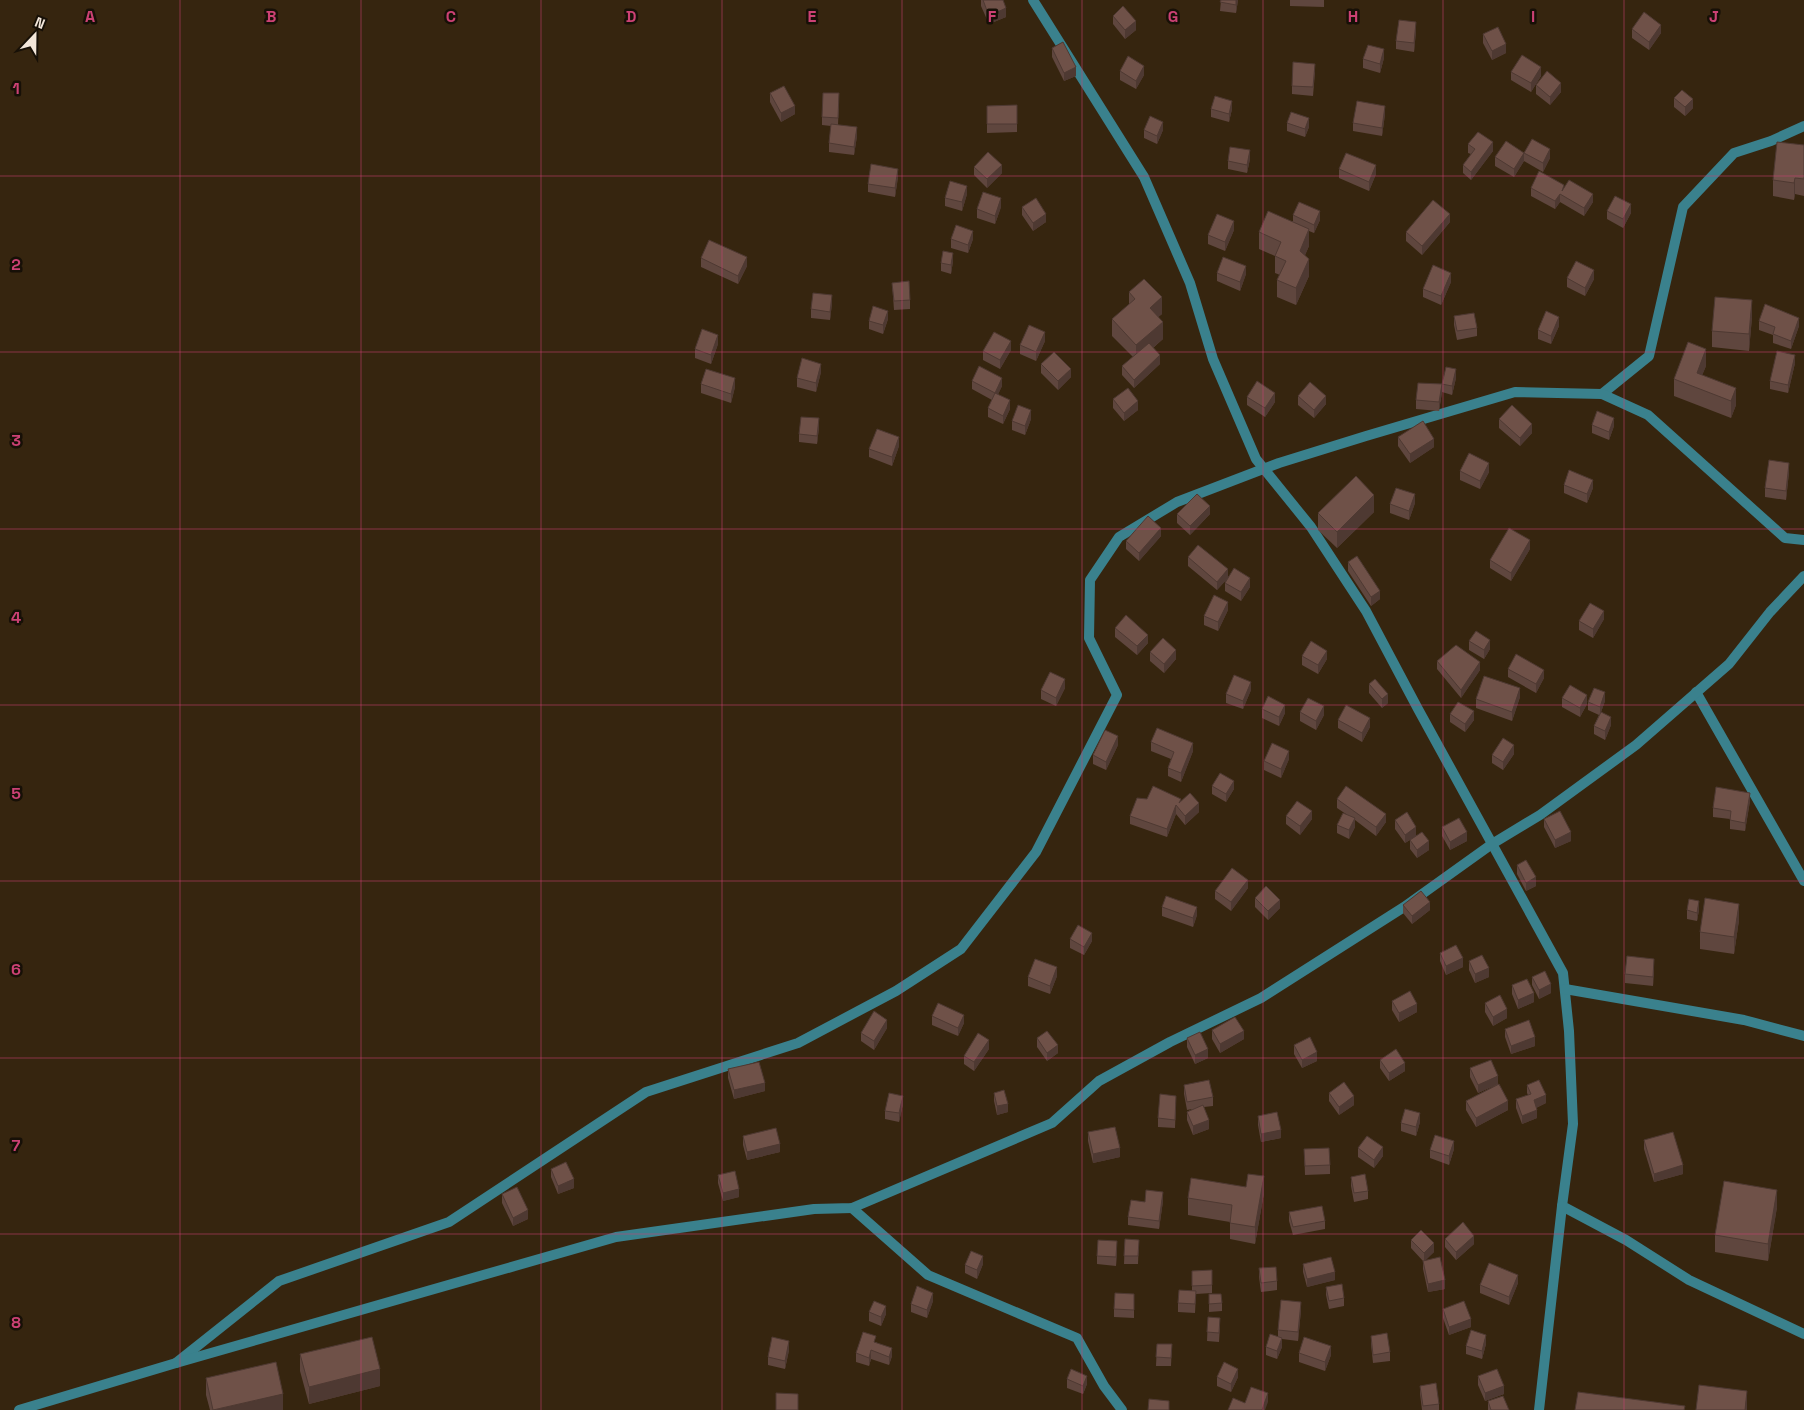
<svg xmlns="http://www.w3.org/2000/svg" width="1804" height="1410" font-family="'Space Grotesk',sans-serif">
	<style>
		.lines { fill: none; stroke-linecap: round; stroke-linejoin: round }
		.street { stroke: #3a818d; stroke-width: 10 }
		.wall { fill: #5f463e }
		.shaded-wall { fill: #4e3932 }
		.building { fill: #6f5148; stroke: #4e3932 }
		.grid { fill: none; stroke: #cc4174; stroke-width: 1; stroke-opacity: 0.55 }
		.grid-label { font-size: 16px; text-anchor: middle; font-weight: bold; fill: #cc4174; stroke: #171007; stroke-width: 5; stroke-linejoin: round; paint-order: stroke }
	</style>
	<rect width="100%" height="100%" fill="#36250f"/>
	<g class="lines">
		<g class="street">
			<path d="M 1033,0 L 1144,177 L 1190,283 L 1213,359 L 1256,459 L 1311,527 L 1366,611 L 1418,709 L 1563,973 L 1569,1031 L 1573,1124 L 1562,1206 L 1626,1240 L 1689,1280 L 1804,1334"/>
			<path d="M 1602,394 L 1649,356 L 1683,207 L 1734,153 L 1771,141 L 1804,126"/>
			<path d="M 1696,692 L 1804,881"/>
			<path d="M 1565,989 L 1744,1020 L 1804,1036"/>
			<path d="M 852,1208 L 928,1275 L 1077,1338 L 1104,1386 L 1122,1410"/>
			<path d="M 176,1363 L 279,1281 L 449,1222 L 646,1092 L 798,1043 L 896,991 L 961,949 L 1036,852 L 1117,695 L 1089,638 L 1090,580 L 1119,537 L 1177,502 L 1279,463 L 1366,436 L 1515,392 L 1602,394 L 1648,415 L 1785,538 L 1804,540"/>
			<path d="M 19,1410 L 176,1363 L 616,1237 L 814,1209 L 852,1208 L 1052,1123 L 1099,1081 L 1170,1042 L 1261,998 L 1404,907 L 1492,844 L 1540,815 L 1636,745 L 1729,664 L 1770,612 L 1804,576"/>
			<path d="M 1539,1410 L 1562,1206"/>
		</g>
	</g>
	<g class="wall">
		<path d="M 981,0 L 1003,0 L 1006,17 L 989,24 L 981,6 Z"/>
		<path d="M 1221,0 L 1238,0 L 1236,13 L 1220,11 Z"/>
		<path d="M 1290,0 L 1324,0 L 1324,7 L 1290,6 Z"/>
		<path d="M 1113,16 L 1136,30 L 1125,39 L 1113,24 Z"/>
		<path d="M 1632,29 L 1661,33 L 1649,50 L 1632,38 Z"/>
		<path d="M 1416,31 L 1414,52 L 1396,49 L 1396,41 Z"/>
		<path d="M 1483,34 L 1506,53 L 1492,60 L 1483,43 Z"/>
		<path d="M 1052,48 L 1076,76 L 1064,81 L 1052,57 Z"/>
		<path d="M 1384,58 L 1380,73 L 1363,68 L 1363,59 Z"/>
		<path d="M 1120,71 L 1144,75 L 1136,89 L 1120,80 Z"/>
		<path d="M 1315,72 L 1313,96 L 1292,94 L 1292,86 Z"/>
		<path d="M 1511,72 L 1541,76 L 1531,92 L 1511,80 Z"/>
		<path d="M 1536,85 L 1561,92 L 1550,105 L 1536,94 Z"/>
		<path d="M 770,93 L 795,114 L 781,122 L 770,102 Z"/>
		<path d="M 1674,98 L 1693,108 L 1685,116 L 1674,107 Z"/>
		<path d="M 839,102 L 838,125 L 857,136 L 854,155 L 829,152 L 829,143 L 831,126 L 822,125 L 822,117 Z"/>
		<path d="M 1017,105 L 1017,132 L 987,133 L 987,106 Z"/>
		<path d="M 1211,109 L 1232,109 L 1229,122 L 1211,117 Z"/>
		<path d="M 1385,114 L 1382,136 L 1353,131 L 1353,123 Z"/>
		<path d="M 1287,123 L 1309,127 L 1305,137 L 1287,131 Z"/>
		<path d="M 1144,130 L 1163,130 L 1157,144 L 1144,138 Z"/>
		<path d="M 1468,144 L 1493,151 L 1471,180 L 1463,173 L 1463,165 L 1471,154 L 1468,153 Z"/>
		<path d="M 1804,145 L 1804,196 L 1795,194 L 1794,200 L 1773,196 L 1773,180 Z"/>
		<path d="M 1524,153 L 1550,158 L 1543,172 L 1524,161 Z"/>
		<path d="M 1495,157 L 1524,161 L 1514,177 L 1495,166 Z"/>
		<path d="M 1250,159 L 1247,173 L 1228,169 L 1228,161 Z"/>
		<path d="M 974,167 L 1002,173 L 987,188 L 974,175 Z"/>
		<path d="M 1339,169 L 1376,174 L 1369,191 L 1339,178 Z"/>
		<path d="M 898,177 L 895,197 L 868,192 L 868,184 Z"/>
		<path d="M 1531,188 L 1564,188 L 1593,202 L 1584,216 L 1560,202 L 1555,209 L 1531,196 Z"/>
		<path d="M 967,194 L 962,211 L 945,206 L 945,198 Z"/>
		<path d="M 1001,207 L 995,224 L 977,218 L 977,209 Z"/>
		<path d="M 1022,207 L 1046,222 L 1033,231 L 1022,215 Z"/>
		<path d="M 1607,211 L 1631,213 L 1623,228 L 1607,219 Z"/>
		<path d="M 1293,215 L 1320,220 L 1314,233 L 1309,231 L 1309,246 L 1305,255 L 1309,276 L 1296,305 L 1277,297 L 1277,280 L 1280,275 L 1275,273 L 1275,256 L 1259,249 L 1259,232 L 1293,221 Z"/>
		<path d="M 1450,222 L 1422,255 L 1406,241 L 1406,232 Z"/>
		<path d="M 1234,230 L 1225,251 L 1208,244 L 1208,235 Z"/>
		<path d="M 951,239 L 973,239 L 968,253 L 951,248 Z"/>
		<path d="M 701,258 L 747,266 L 738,284 L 701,267 Z"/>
		<path d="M 953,261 L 951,274 L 941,271 L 941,263 Z"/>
		<path d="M 1217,273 L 1246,274 L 1240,291 L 1217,281 Z"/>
		<path d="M 1567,278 L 1594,279 L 1585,296 L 1567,287 Z"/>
		<path d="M 1451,282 L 1441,305 L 1423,297 L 1423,289 Z"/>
		<path d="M 892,283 L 910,300 L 910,309 L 894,310 Z"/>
		<path d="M 1129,292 L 1162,314 L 1158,317 L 1163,339 L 1153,348 L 1160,364 L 1134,388 L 1122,375 L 1122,366 L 1133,357 L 1112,336 L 1112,319 L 1129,305 Z"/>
		<path d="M 832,303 L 830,320 L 811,318 L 811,309 Z"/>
		<path d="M 1454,316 L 1477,328 L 1477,336 L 1457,340 L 1454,325 Z"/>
		<path d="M 1752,317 L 1749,351 L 1712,347 L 1712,331 Z"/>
		<path d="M 888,319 L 883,334 L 869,329 L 869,321 Z"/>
		<path d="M 1759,321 L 1799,326 L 1791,349 L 1773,343 L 1773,335 L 1759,330 Z"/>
		<path d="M 1559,326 L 1551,344 L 1538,339 L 1538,330 Z"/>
		<path d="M 1045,341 L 1036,361 L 1020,354 L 1020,345 Z"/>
		<path d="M 718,344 L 711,364 L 695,358 L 695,349 Z"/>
		<path d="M 1011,350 L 1000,369 L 983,360 L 983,351 Z"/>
		<path d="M 1795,363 L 1788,393 L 1770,389 L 1770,381 Z"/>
		<path d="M 1041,364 L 1071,377 L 1058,390 L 1041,373 Z"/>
		<path d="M 1706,366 L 1702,375 L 1736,405 L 1731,418 L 1674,396 L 1674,379 Z"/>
		<path d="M 821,372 L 816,392 L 797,387 L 797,378 Z"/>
		<path d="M 1456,378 L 1452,395 L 1442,392 L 1439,411 L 1416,409 L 1416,400 L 1442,384 Z"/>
		<path d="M 972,381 L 1002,386 L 998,394 L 1010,409 L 1003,424 L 988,417 L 988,408 L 992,400 L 972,389 Z"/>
		<path d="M 701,384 L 735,387 L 731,403 L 701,393 Z"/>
		<path d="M 1298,396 L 1326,404 L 1314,418 L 1298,405 Z"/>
		<path d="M 1247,397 L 1275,402 L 1265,417 L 1247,405 Z"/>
		<path d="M 1113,399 L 1138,410 L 1124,421 L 1113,408 Z"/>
		<path d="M 1031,419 L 1025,435 L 1012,430 L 1012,421 Z"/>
		<path d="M 1499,419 L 1532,433 L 1520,446 L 1499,428 Z"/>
		<path d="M 1592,425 L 1614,426 L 1609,440 L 1592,433 Z"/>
		<path d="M 819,427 L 817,444 L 799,442 L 799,434 Z"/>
		<path d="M 1398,437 L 1434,447 L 1410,463 L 1398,446 Z"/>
		<path d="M 899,446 L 892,466 L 869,457 L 869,449 Z"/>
		<path d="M 1460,471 L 1489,472 L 1480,489 L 1460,480 Z"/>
		<path d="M 1789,472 L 1786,500 L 1765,497 L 1765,488 Z"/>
		<path d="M 1564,485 L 1593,488 L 1587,503 L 1564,493 Z"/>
		<path d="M 1415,503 L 1409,520 L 1390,513 L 1390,504 Z"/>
		<path d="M 1374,512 L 1337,548 L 1318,530 L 1318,513 Z"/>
		<path d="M 1177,514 L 1210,514 L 1190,535 L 1177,523 Z"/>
		<path d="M 1161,536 L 1139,561 L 1126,549 L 1126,541 Z"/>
		<path d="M 1530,549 L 1511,581 L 1490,568 L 1490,560 Z"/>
		<path d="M 1188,557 L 1250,587 L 1241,601 L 1225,591 L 1225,583 L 1226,580 L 1217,590 L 1188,566 Z"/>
		<path d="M 1348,562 L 1380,599 L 1371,606 L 1348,571 Z"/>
		<path d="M 1228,610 L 1218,631 L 1204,625 L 1204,616 Z"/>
		<path d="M 1604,619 L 1593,638 L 1579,630 L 1579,621 Z"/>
		<path d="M 1115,628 L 1148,643 L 1137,655 L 1115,637 Z"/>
		<path d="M 1469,641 L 1490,649 L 1484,659 L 1469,650 Z"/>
		<path d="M 1150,652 L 1176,659 L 1164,673 L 1150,661 Z"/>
		<path d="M 1302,656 L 1327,659 L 1318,674 L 1302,665 Z"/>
		<path d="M 1437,661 L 1480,670 L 1461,698 L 1437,669 Z"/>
		<path d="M 1508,669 L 1544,678 L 1536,693 L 1508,677 Z"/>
		<path d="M 1369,684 L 1388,703 L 1382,708 L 1369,693 Z"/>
		<path d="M 1065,688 L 1056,706 L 1041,699 L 1041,690 Z"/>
		<path d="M 1251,690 L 1243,709 L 1226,703 L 1226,694 Z"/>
		<path d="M 1520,697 L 1512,721 L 1476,708 L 1476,699 Z"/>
		<path d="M 1562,698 L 1587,704 L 1580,717 L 1562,707 Z"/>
		<path d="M 1605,701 L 1601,712 L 1611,725 L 1605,740 L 1594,734 L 1594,726 L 1599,715 L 1588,710 L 1588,702 Z"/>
		<path d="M 1262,709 L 1285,713 L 1279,726 L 1262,718 Z"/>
		<path d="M 1300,712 L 1324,715 L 1316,730 L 1300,721 Z"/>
		<path d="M 1450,714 L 1474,720 L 1465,732 L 1450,722 Z"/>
		<path d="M 1338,720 L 1370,727 L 1362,742 L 1338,728 Z"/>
		<path d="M 1151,742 L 1193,751 L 1181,782 L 1168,776 L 1168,768 L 1171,759 L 1151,751 Z"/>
		<path d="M 1118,745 L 1106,770 L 1093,764 L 1093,755 Z"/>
		<path d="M 1514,754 L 1503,770 L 1492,763 L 1492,755 Z"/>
		<path d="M 1289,759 L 1281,778 L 1264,770 L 1264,761 Z"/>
		<path d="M 1212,786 L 1234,789 L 1226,802 L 1212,794 Z"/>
		<path d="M 1147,799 L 1181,801 L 1199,812 L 1185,825 L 1176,814 L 1167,837 L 1130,824 L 1130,816 Z"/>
		<path d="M 1337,799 L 1386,822 L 1376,836 L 1355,820 L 1355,827 L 1349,839 L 1337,833 L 1337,825 L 1346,814 L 1337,808 Z"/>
		<path d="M 1750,801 L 1745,831 L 1730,829 L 1730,819 L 1713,817 L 1713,808 Z"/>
		<path d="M 1286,816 L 1312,819 L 1300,835 L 1286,824 Z"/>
		<path d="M 1544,819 L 1571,841 L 1555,848 L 1544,827 Z"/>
		<path d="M 1395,820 L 1416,835 L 1429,850 L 1417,858 L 1410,849 L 1410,840 L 1405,843 L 1395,829 Z"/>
		<path d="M 1442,827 L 1467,841 L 1450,850 L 1442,836 Z"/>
		<path d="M 1517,865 L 1536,886 L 1526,891 L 1517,874 Z"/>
		<path d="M 1248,888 L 1231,911 L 1215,899 L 1215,891 Z"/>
		<path d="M 1255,898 L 1280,908 L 1268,920 L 1255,907 Z"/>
		<path d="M 1403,905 L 1430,910 L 1412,924 L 1403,913 Z"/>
		<path d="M 1162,907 L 1197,915 L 1193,927 L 1162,916 Z"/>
		<path d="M 1687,910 L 1699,910 L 1697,921 L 1687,919 Z"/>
		<path d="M 1739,920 L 1734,954 L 1700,949 L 1700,932 Z"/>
		<path d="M 1070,939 L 1092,941 L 1084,955 L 1070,948 Z"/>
		<path d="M 1440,953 L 1463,967 L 1446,975 L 1440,961 Z"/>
		<path d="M 1469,961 L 1489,977 L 1475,983 L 1469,970 Z"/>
		<path d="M 1654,968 L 1653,986 L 1625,983 L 1625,974 Z"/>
		<path d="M 1057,976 L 1050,994 L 1028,986 L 1028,977 Z"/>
		<path d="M 1532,977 L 1551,993 L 1539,999 L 1532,985 Z"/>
		<path d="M 1512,985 L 1534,1002 L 1518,1009 L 1512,994 Z"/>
		<path d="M 1392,1001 L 1417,1012 L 1399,1022 L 1392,1010 Z"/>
		<path d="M 1485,1003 L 1507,1018 L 1493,1026 L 1485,1012 Z"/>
		<path d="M 932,1016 L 964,1023 L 958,1036 L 932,1025 Z"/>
		<path d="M 887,1028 L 874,1050 L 861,1041 L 861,1033 Z"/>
		<path d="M 1505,1029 L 1535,1046 L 1511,1054 L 1505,1037 Z"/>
		<path d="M 1212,1030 L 1244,1039 L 1220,1053 L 1212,1039 Z"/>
		<path d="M 1037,1038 L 1058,1053 L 1047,1061 L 1037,1047 Z"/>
		<path d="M 1187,1038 L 1208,1058 L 1195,1064 L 1187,1047 Z"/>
		<path d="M 1294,1045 L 1317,1061 L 1302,1068 L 1294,1054 Z"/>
		<path d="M 989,1049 L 974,1071 L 964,1064 L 964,1056 Z"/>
		<path d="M 1380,1060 L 1405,1071 L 1389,1081 L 1380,1068 Z"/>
		<path d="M 1470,1068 L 1498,1084 L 1508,1110 L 1476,1127 L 1466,1110 L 1466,1101 L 1496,1085 L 1478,1093 L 1470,1077 Z"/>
		<path d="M 728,1069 L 765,1091 L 734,1099 L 728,1078 Z"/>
		<path d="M 1184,1085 L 1213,1097 L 1213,1106 L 1204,1107 L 1209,1129 L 1193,1135 L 1187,1120 L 1187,1112 L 1192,1109 L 1187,1110 L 1184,1094 Z"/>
		<path d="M 1527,1085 L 1546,1103 L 1536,1108 L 1537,1118 L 1522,1124 L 1516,1108 L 1516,1099 L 1528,1095 L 1527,1093 Z"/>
		<path d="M 994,1093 L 1008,1112 L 997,1115 L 994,1101 Z"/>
		<path d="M 1329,1093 L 1354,1105 L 1339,1115 L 1329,1101 Z"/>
		<path d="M 903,1104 L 899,1122 L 885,1119 L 885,1111 Z"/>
		<path d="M 1176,1104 L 1175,1128 L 1158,1127 L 1158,1118 Z"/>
		<path d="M 1258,1116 L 1281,1138 L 1261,1142 L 1258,1125 Z"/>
		<path d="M 1420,1122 L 1416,1136 L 1401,1131 L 1401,1123 Z"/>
		<path d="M 1088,1132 L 1120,1157 L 1093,1163 L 1088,1141 Z"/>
		<path d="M 743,1136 L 780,1152 L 747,1160 L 743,1145 Z"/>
		<path d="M 1644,1140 L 1683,1174 L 1654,1182 L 1644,1149 Z"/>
		<path d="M 1358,1148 L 1383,1156 L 1374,1168 L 1358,1157 Z"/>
		<path d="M 1304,1149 L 1330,1165 L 1330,1174 L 1305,1175 Z"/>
		<path d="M 1454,1149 L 1449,1165 L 1430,1158 L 1430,1150 Z"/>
		<path d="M 551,1169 L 574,1188 L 558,1194 L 551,1177 Z"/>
		<path d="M 718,1175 L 739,1197 L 723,1201 L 718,1183 Z"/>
		<path d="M 1351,1177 L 1368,1191 L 1368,1199 L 1354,1202 L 1351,1186 Z"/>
		<path d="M 1264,1193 L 1255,1244 L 1230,1239 L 1230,1222 L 1188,1215 L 1188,1198 Z"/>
		<path d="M 502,1194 L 528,1219 L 513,1226 L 502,1203 Z"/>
		<path d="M 1163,1201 L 1159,1229 L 1128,1225 L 1128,1217 Z"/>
		<path d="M 1777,1207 L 1768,1261 L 1715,1252 L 1715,1235 Z"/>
		<path d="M 1289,1212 L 1325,1221 L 1325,1229 L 1293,1235 L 1289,1221 Z"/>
		<path d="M 1125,1239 L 1139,1240 L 1138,1264 L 1124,1264 Z"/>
		<path d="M 1445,1239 L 1474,1244 L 1456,1260 L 1445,1247 Z"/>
		<path d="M 1411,1240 L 1434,1252 L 1425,1260 L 1445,1289 L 1428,1292 L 1423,1269 L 1423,1261 L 1411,1248 Z"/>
		<path d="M 1117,1250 L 1116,1266 L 1097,1264 L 1097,1256 Z"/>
		<path d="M 983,1264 L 977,1279 L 965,1273 L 965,1265 Z"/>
		<path d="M 1303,1264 L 1335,1280 L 1307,1287 L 1303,1272 Z"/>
		<path d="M 1259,1268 L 1277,1281 L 1277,1290 L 1261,1292 L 1259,1277 Z"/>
		<path d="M 1212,1270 L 1212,1293 L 1196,1294 L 1195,1313 L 1178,1312 L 1178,1303 L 1192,1291 L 1192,1271 Z"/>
		<path d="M 1518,1283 L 1509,1305 L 1480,1293 L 1480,1285 Z"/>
		<path d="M 1326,1287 L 1344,1298 L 1344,1306 L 1329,1309 L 1326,1295 Z"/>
		<path d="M 1209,1294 L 1222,1303 L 1222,1311 L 1209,1312 Z"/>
		<path d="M 933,1301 L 927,1318 L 911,1312 L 911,1304 Z"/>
		<path d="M 1134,1302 L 1134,1318 L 1114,1317 L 1114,1309 Z"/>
		<path d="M 1443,1309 L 1471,1327 L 1449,1335 L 1443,1318 Z"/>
		<path d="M 1301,1310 L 1298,1341 L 1282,1339 L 1282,1347 L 1277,1359 L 1266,1355 L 1266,1347 L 1278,1337 L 1278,1330 Z"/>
		<path d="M 869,1312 L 886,1314 L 881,1326 L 869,1321 Z"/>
		<path d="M 1208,1317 L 1220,1326 L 1219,1342 L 1207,1341 Z"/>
		<path d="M 1371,1336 L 1390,1352 L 1390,1361 L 1373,1363 L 1371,1344 Z"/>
		<path d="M 876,1342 L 892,1356 L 889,1365 L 871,1359 L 869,1366 L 856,1362 L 856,1353 Z"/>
		<path d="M 1157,1344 L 1172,1344 L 1171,1366 L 1156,1366 Z"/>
		<path d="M 1486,1344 L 1482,1359 L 1466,1354 L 1466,1346 Z"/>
		<path d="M 789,1350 L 785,1369 L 768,1365 L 768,1357 Z"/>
		<path d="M 1299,1353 L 1331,1355 L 1325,1371 L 1299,1362 Z"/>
		<path d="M 300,1354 L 380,1386 L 309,1404 L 300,1371 Z"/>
		<path d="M 1478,1376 L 1504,1394 L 1485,1401 L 1478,1385 Z"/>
		<path d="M 1217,1377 L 1238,1377 L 1231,1392 L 1217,1386 Z"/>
		<path d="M 206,1378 L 283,1410 L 210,1410 L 206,1395 Z"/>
		<path d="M 1067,1379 L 1087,1384 L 1083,1394 L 1067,1388 Z"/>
		<path d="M 1420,1386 L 1439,1404 L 1439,1410 L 1422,1410 L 1420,1394 Z"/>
		<path d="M 1488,1401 L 1509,1410 L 1488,1410 Z"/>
	</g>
	<g class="shaded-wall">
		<path d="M 1236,0 L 1238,0 L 1236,13 Z"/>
		<path d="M 1006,8 L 1006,17 L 989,24 L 989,16 Z"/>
		<path d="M 1136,21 L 1136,30 L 1125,39 L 1125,30 Z"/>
		<path d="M 1416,22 L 1416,31 L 1414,52 L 1414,43 Z"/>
		<path d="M 1661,25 L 1661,33 L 1649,50 L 1649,42 Z"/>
		<path d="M 1506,44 L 1506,53 L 1492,60 L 1492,51 Z"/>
		<path d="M 1384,49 L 1384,58 L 1380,73 L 1380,64 Z"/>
		<path d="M 1144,66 L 1144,75 L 1136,89 L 1136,81 Z"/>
		<path d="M 1076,67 L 1076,76 L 1064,81 L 1064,73 Z"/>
		<path d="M 1541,67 L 1541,76 L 1531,92 L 1531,83 Z"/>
		<path d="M 1561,83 L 1561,92 L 1550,105 L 1550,97 Z"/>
		<path d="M 1693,99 L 1693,108 L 1685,116 L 1685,107 Z"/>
		<path d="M 1232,101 L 1232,109 L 1229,122 L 1229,114 Z"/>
		<path d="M 795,106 L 795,114 L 781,122 L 781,113 Z"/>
		<path d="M 1385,106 L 1385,114 L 1382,136 L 1382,128 Z"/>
		<path d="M 1309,118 L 1309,127 L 1305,137 L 1305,129 Z"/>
		<path d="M 1163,122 L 1163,130 L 1157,144 L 1157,136 Z"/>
		<path d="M 857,127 L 857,136 L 854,155 L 854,147 Z"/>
		<path d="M 1493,142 L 1493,151 L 1471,180 L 1471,172 Z"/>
		<path d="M 1550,149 L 1550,158 L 1543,172 L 1543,163 Z"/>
		<path d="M 1250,150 L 1250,159 L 1247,173 L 1247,165 Z"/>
		<path d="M 1524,153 L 1524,161 L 1514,177 L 1514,169 Z"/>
		<path d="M 1002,165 L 1002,173 L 987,188 L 987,179 Z"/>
		<path d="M 1376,165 L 1376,174 L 1369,191 L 1369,182 Z"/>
		<path d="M 898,169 L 898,177 L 895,197 L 895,188 Z"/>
		<path d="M 1795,178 L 1795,194 L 1794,200 L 1794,183 Z"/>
		<path d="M 967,186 L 967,194 L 962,211 L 962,202 Z"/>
		<path d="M 1560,194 L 1560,202 L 1555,209 L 1555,201 Z"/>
		<path d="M 1593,194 L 1593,202 L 1584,216 L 1584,208 Z"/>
		<path d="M 1001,198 L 1001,207 L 995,224 L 995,216 Z"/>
		<path d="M 1631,204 L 1631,213 L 1623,228 L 1623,219 Z"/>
		<path d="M 1320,211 L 1320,220 L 1314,233 L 1314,225 Z"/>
		<path d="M 1046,214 L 1046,222 L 1033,231 L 1033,223 Z"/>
		<path d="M 1450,214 L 1450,222 L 1422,255 L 1422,246 Z"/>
		<path d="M 1234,221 L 1234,230 L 1225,251 L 1225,242 Z"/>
		<path d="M 1309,229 L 1309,246 L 1300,267 L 1300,251 Z"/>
		<path d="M 973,231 L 973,239 L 968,253 L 968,245 Z"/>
		<path d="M 953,253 L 953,261 L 951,274 L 951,265 Z"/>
		<path d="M 747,257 L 747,266 L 738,284 L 738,276 Z"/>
		<path d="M 1309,259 L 1309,276 L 1296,305 L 1296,288 Z"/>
		<path d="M 1246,266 L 1246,274 L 1240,291 L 1240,282 Z"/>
		<path d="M 1594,270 L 1594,279 L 1585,296 L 1585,288 Z"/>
		<path d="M 1451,273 L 1451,282 L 1441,305 L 1441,296 Z"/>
		<path d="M 832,295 L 832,303 L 830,320 L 830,312 Z"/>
		<path d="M 1162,297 L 1162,314 L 1150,324 L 1150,308 Z"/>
		<path d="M 1752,300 L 1752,317 L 1749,351 L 1749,334 Z"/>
		<path d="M 888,311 L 888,319 L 883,334 L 883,325 Z"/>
		<path d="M 1559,317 L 1559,326 L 1551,344 L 1551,336 Z"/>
		<path d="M 1799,318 L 1799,326 L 1791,349 L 1791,341 Z"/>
		<path d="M 1163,322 L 1163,339 L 1136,362 L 1136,345 Z"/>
		<path d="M 1045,332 L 1045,341 L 1036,361 L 1036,352 Z"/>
		<path d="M 718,335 L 718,344 L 711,364 L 711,355 Z"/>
		<path d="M 1011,341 L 1011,350 L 1000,369 L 1000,360 Z"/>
		<path d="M 1706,349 L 1706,366 L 1697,388 L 1697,373 Z"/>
		<path d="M 1160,355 L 1160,364 L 1134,388 L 1134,380 Z"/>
		<path d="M 1795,355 L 1795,363 L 1788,393 L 1788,385 Z"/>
		<path d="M 821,364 L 821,372 L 816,392 L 816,383 Z"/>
		<path d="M 1071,369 L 1071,377 L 1058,390 L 1058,381 Z"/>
		<path d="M 1456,369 L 1456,378 L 1452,395 L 1452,386 Z"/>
		<path d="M 735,378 L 735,387 L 731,403 L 731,394 Z"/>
		<path d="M 1002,378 L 1002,386 L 995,401 L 995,393 Z"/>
		<path d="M 1442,384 L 1442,392 L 1439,411 L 1439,402 Z"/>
		<path d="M 1736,388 L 1736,405 L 1731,418 L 1731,401 Z"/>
		<path d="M 1275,393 L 1275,402 L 1265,417 L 1265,408 Z"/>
		<path d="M 1326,396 L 1326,404 L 1314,418 L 1314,410 Z"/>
		<path d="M 1010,400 L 1010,409 L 1003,424 L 1003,416 Z"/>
		<path d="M 1138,401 L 1138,410 L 1124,421 L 1124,413 Z"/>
		<path d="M 1031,410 L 1031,419 L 1025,435 L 1025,426 Z"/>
		<path d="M 819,418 L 819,427 L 817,444 L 817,436 Z"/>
		<path d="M 1614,418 L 1614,426 L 1609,440 L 1609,432 Z"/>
		<path d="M 1532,424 L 1532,433 L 1520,446 L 1520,438 Z"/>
		<path d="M 899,437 L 899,446 L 892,466 L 892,457 Z"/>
		<path d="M 1434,439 L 1434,447 L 1410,463 L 1410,454 Z"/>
		<path d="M 1489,463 L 1489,472 L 1480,489 L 1480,481 Z"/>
		<path d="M 1789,463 L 1789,472 L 1786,500 L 1786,491 Z"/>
		<path d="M 1593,480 L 1593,488 L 1587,503 L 1587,494 Z"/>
		<path d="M 1415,494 L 1415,503 L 1409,520 L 1409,511 Z"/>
		<path d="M 1374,495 L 1374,512 L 1337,548 L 1337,532 Z"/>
		<path d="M 1210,506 L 1210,514 L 1190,535 L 1190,526 Z"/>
		<path d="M 1161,528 L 1161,536 L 1139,561 L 1139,553 Z"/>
		<path d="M 1530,540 L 1530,549 L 1511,581 L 1511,573 Z"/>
		<path d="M 1228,569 L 1228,578 L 1217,590 L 1217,582 Z"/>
		<path d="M 1250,578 L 1250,587 L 1241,601 L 1241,592 Z"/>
		<path d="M 1380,591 L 1380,599 L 1371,606 L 1371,597 Z"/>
		<path d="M 1228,602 L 1228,610 L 1218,631 L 1218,622 Z"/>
		<path d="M 1604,611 L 1604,619 L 1593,638 L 1593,629 Z"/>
		<path d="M 1148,635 L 1148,643 L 1137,655 L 1137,646 Z"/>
		<path d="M 1490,640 L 1490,649 L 1484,659 L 1484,650 Z"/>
		<path d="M 1176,650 L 1176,659 L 1164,673 L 1164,664 Z"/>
		<path d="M 1327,651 L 1327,659 L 1318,674 L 1318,665 Z"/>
		<path d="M 1480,662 L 1480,670 L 1461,698 L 1461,690 Z"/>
		<path d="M 1544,670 L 1544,678 L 1536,693 L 1536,684 Z"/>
		<path d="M 1065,679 L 1065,688 L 1056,706 L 1056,698 Z"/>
		<path d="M 1251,682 L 1251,690 L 1243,709 L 1243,701 Z"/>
		<path d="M 1520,688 L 1520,697 L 1512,721 L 1512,712 Z"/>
		<path d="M 1605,692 L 1605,701 L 1600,715 L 1600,707 Z"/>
		<path d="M 1388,694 L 1388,703 L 1382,708 L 1382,699 Z"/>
		<path d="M 1587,695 L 1587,704 L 1580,717 L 1580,708 Z"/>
		<path d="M 1285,705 L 1285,713 L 1279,726 L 1279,717 Z"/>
		<path d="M 1324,706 L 1324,715 L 1316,730 L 1316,721 Z"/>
		<path d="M 1474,711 L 1474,720 L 1465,732 L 1465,724 Z"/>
		<path d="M 1611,717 L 1611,725 L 1605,740 L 1605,731 Z"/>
		<path d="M 1370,718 L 1370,727 L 1362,742 L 1362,733 Z"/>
		<path d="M 1118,736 L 1118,745 L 1106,770 L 1106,762 Z"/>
		<path d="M 1193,743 L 1193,751 L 1181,782 L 1181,773 Z"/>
		<path d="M 1514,745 L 1514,754 L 1503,770 L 1503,762 Z"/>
		<path d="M 1289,751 L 1289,759 L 1281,778 L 1281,769 Z"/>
		<path d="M 1234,781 L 1234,789 L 1226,802 L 1226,794 Z"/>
		<path d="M 1750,793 L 1750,801 L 1745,831 L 1745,823 Z"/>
		<path d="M 1199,803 L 1199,812 L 1185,825 L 1185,816 Z"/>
		<path d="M 1176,805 L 1176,814 L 1167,837 L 1167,829 Z"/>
		<path d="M 1312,811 L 1312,819 L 1300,835 L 1300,826 Z"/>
		<path d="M 1386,814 L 1386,822 L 1376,836 L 1376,827 Z"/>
		<path d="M 1355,818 L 1355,827 L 1349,839 L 1349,830 Z"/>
		<path d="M 1416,827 L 1416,836 L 1405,843 L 1405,835 Z"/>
		<path d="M 1467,832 L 1467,841 L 1450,850 L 1450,842 Z"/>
		<path d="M 1571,832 L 1571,841 L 1555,848 L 1555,840 Z"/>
		<path d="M 1429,841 L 1429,850 L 1417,858 L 1417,850 Z"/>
		<path d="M 1536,877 L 1536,886 L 1526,891 L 1526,883 Z"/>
		<path d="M 1248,880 L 1248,888 L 1231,911 L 1231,902 Z"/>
		<path d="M 1280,900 L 1280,908 L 1268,920 L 1268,911 Z"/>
		<path d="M 1699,901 L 1699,910 L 1697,921 L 1697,913 Z"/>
		<path d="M 1430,902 L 1430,910 L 1412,924 L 1412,916 Z"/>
		<path d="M 1739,904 L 1739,920 L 1734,954 L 1734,937 Z"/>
		<path d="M 1197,907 L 1197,915 L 1193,927 L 1193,918 Z"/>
		<path d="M 1092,933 L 1092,941 L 1084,955 L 1084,947 Z"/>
		<path d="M 1463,958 L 1463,967 L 1446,975 L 1446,966 Z"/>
		<path d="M 1654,959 L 1654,968 L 1653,986 L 1653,977 Z"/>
		<path d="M 1057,967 L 1057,976 L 1050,994 L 1050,986 Z"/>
		<path d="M 1489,968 L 1489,977 L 1475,983 L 1475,974 Z"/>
		<path d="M 1551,984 L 1551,993 L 1539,999 L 1539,990 Z"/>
		<path d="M 1534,993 L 1534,1002 L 1518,1009 L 1518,1000 Z"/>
		<path d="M 1417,1004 L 1417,1012 L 1399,1022 L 1399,1013 Z"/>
		<path d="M 1507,1009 L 1507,1018 L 1493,1026 L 1493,1017 Z"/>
		<path d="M 964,1015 L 964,1023 L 958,1036 L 958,1028 Z"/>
		<path d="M 887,1020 L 887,1028 L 874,1050 L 874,1041 Z"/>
		<path d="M 1244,1031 L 1244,1039 L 1220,1053 L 1220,1044 Z"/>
		<path d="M 1535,1037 L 1535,1046 L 1511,1054 L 1511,1046 Z"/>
		<path d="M 989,1040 L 989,1049 L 974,1071 L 974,1062 Z"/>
		<path d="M 1058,1045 L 1058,1053 L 1047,1061 L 1047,1053 Z"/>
		<path d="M 1208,1049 L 1208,1058 L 1195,1064 L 1195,1055 Z"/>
		<path d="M 1317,1052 L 1317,1061 L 1302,1068 L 1302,1060 Z"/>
		<path d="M 1405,1063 L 1405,1071 L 1389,1081 L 1389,1073 Z"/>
		<path d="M 1498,1076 L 1498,1084 L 1478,1093 L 1478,1085 Z"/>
		<path d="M 765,1083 L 765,1091 L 734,1099 L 734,1090 Z"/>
		<path d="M 1546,1095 L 1546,1103 L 1534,1109 L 1534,1100 Z"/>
		<path d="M 903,1096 L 903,1104 L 899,1122 L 899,1113 Z"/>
		<path d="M 1354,1096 L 1354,1105 L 1339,1115 L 1339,1107 Z"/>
		<path d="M 1508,1101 L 1508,1110 L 1476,1127 L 1476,1118 Z"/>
		<path d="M 1008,1104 L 1008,1112 L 997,1115 L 997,1106 Z"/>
		<path d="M 1537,1110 L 1537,1118 L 1522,1124 L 1522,1116 Z"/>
		<path d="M 1420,1113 L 1420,1122 L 1416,1136 L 1416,1127 Z"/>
		<path d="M 1209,1120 L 1209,1129 L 1193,1135 L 1193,1126 Z"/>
		<path d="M 1281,1130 L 1281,1138 L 1261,1142 L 1261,1134 Z"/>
		<path d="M 1454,1141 L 1454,1149 L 1449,1165 L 1449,1156 Z"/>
		<path d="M 780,1144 L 780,1152 L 747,1160 L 747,1152 Z"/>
		<path d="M 1383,1147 L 1383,1156 L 1374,1168 L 1374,1160 Z"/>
		<path d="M 1120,1148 L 1120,1157 L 1093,1163 L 1093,1154 Z"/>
		<path d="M 1683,1165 L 1683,1174 L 1654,1182 L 1654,1174 Z"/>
		<path d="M 1264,1176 L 1264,1193 L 1255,1244 L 1255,1227 Z"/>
		<path d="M 574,1179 L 574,1188 L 558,1194 L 558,1186 Z"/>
		<path d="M 739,1189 L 739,1197 L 723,1201 L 723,1193 Z"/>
		<path d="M 1777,1190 L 1777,1207 L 1768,1261 L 1768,1244 Z"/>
		<path d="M 1163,1192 L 1163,1201 L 1159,1229 L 1159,1221 Z"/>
		<path d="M 528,1210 L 528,1219 L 513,1226 L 513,1218 Z"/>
		<path d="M 1474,1236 L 1474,1244 L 1456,1260 L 1456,1252 Z"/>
		<path d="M 1117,1241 L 1117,1250 L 1116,1266 L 1116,1257 Z"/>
		<path d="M 1434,1243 L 1434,1252 L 1424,1262 L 1424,1253 Z"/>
		<path d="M 983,1256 L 983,1264 L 977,1279 L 977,1270 Z"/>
		<path d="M 1335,1272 L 1335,1280 L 1307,1287 L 1307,1279 Z"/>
		<path d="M 1518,1275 L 1518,1283 L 1509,1305 L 1509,1297 Z"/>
		<path d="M 1445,1280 L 1445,1289 L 1428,1292 L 1428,1284 Z"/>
		<path d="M 933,1293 L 933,1301 L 927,1318 L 927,1310 Z"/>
		<path d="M 1301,1302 L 1301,1310 L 1298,1341 L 1298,1332 Z"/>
		<path d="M 886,1306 L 886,1314 L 881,1326 L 881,1317 Z"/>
		<path d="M 1471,1319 L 1471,1327 L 1449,1335 L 1449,1327 Z"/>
		<path d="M 1486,1335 L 1486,1344 L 1482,1359 L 1482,1351 Z"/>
		<path d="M 1282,1338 L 1282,1347 L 1277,1359 L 1277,1351 Z"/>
		<path d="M 789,1341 L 789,1350 L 785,1369 L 785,1361 Z"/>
		<path d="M 1331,1346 L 1331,1355 L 1325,1371 L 1325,1362 Z"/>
		<path d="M 892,1348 L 892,1356 L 889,1365 L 889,1357 Z"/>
		<path d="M 871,1350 L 871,1359 L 869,1366 L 869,1358 Z"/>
		<path d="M 380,1369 L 380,1386 L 309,1404 L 309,1387 Z"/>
		<path d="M 1238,1369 L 1238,1377 L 1231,1392 L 1231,1384 Z"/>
		<path d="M 1087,1376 L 1087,1384 L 1083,1394 L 1083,1386 Z"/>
		<path d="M 1504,1386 L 1504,1394 L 1485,1401 L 1485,1393 Z"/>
		<path d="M 1747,1391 L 1747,1410 L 1745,1410 Z"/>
		<path d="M 1268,1393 L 1268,1402 L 1265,1410 L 1262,1410 Z"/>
		<path d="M 283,1394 L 283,1410 L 214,1410 Z"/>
	</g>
	<g class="building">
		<path d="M 983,0 L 1003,0 L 1006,8 L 989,16 Z"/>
		<path d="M 1221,0 L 1236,0 L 1236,5 L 1220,2 Z"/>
		<path d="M 1123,6 L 1136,21 L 1125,30 L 1113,16 Z"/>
		<path d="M 1644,12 L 1661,25 L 1649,42 L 1632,29 Z"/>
		<path d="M 1399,20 L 1416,22 L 1414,43 L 1396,41 Z"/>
		<path d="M 1498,27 L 1506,44 L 1492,51 L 1483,34 Z"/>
		<path d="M 1063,42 L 1076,67 L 1064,73 L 1052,48 Z"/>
		<path d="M 1368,45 L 1384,49 L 1380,64 L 1363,59 Z"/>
		<path d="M 1522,55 L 1541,67 L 1531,83 L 1511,72 Z"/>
		<path d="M 1128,56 L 1144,66 L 1136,81 L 1120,71 Z"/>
		<path d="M 1293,62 L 1315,64 L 1313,87 L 1292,86 Z"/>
		<path d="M 1547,71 L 1561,83 L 1550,97 L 1536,85 Z"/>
		<path d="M 784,86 L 795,106 L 781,113 L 770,93 Z"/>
		<path d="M 1682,90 L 1693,99 L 1685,107 L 1674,98 Z"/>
		<path d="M 823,93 L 839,93 L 838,118 L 822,117 Z"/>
		<path d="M 1215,96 L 1232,101 L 1229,114 L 1211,109 Z"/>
		<path d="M 1357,101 L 1385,106 L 1382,128 L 1353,123 Z"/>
		<path d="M 1017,105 L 1017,124 L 987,124 L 987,106 Z"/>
		<path d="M 1291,112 L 1309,118 L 1305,129 L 1287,123 Z"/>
		<path d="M 1150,116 L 1163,122 L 1157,136 L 1144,130 Z"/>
		<path d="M 831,124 L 857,127 L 854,147 L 829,143 Z"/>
		<path d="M 1478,132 L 1493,142 L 1471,172 L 1463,165 L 1475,149 L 1468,144 Z"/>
		<path d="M 1532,139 L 1550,149 L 1543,163 L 1524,153 Z"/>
		<path d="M 1506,141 L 1524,153 L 1514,169 L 1495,157 Z"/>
		<path d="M 1777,142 L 1804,145 L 1804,179 L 1795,178 L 1794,183 L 1773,180 Z"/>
		<path d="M 1230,147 L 1250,150 L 1247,165 L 1228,161 Z"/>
		<path d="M 988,152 L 1002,165 L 987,179 L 974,167 Z"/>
		<path d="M 1346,153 L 1376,165 L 1369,182 L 1339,169 Z"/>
		<path d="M 871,164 L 898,169 L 895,188 L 868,184 Z"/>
		<path d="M 1539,171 L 1564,185 L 1562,191 L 1569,180 L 1593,194 L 1584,208 L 1560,194 L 1555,201 L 1531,188 Z"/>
		<path d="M 950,181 L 967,186 L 962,202 L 945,198 Z"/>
		<path d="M 983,192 L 1001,198 L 995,216 L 977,209 Z"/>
		<path d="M 1615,196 L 1631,204 L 1623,219 L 1607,211 Z"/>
		<path d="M 1036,198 L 1046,214 L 1033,223 L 1022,207 Z"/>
		<path d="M 1433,200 L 1450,214 L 1422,246 L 1406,232 Z"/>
		<path d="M 1299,202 L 1320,211 L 1314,225 L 1293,215 Z"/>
		<path d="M 1268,211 L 1309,229 L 1300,251 L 1309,259 L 1296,288 L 1277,280 L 1286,261 L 1275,256 L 1281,242 L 1259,232 Z"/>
		<path d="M 1217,214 L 1234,221 L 1225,242 L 1208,235 Z"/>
		<path d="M 956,225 L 973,231 L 968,245 L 951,239 Z"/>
		<path d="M 709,240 L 747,257 L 738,276 L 701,258 Z"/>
		<path d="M 943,251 L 953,253 L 951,265 L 941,263 Z"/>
		<path d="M 1223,257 L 1246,266 L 1240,282 L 1217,273 Z"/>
		<path d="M 1576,261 L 1594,270 L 1585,288 L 1567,278 Z"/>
		<path d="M 1433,265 L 1451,273 L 1441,296 L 1423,289 Z"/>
		<path d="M 1144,279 L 1162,297 L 1150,308 L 1163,322 L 1136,345 L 1112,319 L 1135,299 L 1129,292 Z"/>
		<path d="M 909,281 L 910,300 L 894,301 L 892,283 Z"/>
		<path d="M 813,293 L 832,295 L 830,312 L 811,309 Z"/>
		<path d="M 1715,297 L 1752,300 L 1749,334 L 1712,331 Z"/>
		<path d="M 1765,304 L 1799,318 L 1791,341 L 1773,334 L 1775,327 L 1759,321 Z"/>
		<path d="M 873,306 L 888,311 L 883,325 L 869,321 Z"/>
		<path d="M 1546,311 L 1559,317 L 1551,336 L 1538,330 Z"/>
		<path d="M 1474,313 L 1477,328 L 1457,331 L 1454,316 Z"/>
		<path d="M 1029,325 L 1045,332 L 1036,352 L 1020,345 Z"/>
		<path d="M 702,329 L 718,335 L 711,355 L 695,349 Z"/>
		<path d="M 994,332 L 1011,341 L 1000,360 L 983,351 Z"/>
		<path d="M 1688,342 L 1706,349 L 1697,373 L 1736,388 L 1731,401 L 1674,379 Z"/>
		<path d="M 1149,343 L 1160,355 L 1134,380 L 1122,366 Z"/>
		<path d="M 1777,351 L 1795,355 L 1788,385 L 1770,381 Z"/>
		<path d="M 1054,352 L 1071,369 L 1058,381 L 1041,364 Z"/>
		<path d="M 802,358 L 821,364 L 816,383 L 797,378 Z"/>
		<path d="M 979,366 L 1002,378 L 995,393 L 1010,400 L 1003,416 L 988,408 L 995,393 L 972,381 Z"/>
		<path d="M 1446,367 L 1456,369 L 1452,386 L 1442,384 L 1439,402 L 1416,400 L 1418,383 L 1442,384 Z"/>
		<path d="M 706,369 L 735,378 L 731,394 L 701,384 Z"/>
		<path d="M 1257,381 L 1275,393 L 1265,408 L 1247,397 Z"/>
		<path d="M 1310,382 L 1326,396 L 1314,410 L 1298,396 Z"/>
		<path d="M 1128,388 L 1138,401 L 1124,413 L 1113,399 Z"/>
		<path d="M 1018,405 L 1031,410 L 1025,426 L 1012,421 Z"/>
		<path d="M 1512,405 L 1532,424 L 1520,438 L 1499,419 Z"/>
		<path d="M 1597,411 L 1614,418 L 1609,432 L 1592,425 Z"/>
		<path d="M 801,417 L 819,418 L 817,436 L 799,434 Z"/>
		<path d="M 1423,421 L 1434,439 L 1410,454 L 1398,437 Z"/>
		<path d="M 877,429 L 899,437 L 892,457 L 869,449 Z"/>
		<path d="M 1469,453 L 1489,463 L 1480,481 L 1460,471 Z"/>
		<path d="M 1769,460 L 1789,463 L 1786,491 L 1765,488 Z"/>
		<path d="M 1569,470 L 1593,480 L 1587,494 L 1564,485 Z"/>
		<path d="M 1356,476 L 1374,495 L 1337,532 L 1318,513 Z"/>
		<path d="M 1396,488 L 1415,494 L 1409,511 L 1390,504 Z"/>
		<path d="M 1197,494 L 1210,506 L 1190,526 L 1177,514 Z"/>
		<path d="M 1148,516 L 1161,528 L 1139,553 L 1126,541 Z"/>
		<path d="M 1509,528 L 1530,540 L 1511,573 L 1490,560 Z"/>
		<path d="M 1198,545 L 1228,569 L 1217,582 L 1188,557 Z"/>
		<path d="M 1357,556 L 1380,591 L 1371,597 L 1348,562 Z"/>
		<path d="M 1234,568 L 1250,578 L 1241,592 L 1225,583 Z"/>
		<path d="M 1214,595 L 1228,602 L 1218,622 L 1204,616 Z"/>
		<path d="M 1590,603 L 1604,611 L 1593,629 L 1579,621 Z"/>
		<path d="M 1126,615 L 1148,635 L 1137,646 L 1115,628 Z"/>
		<path d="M 1476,631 L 1490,640 L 1484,650 L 1469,641 Z"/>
		<path d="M 1163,638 L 1176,650 L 1164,664 L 1150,652 Z"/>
		<path d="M 1311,641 L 1327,651 L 1318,665 L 1302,656 Z"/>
		<path d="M 1456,645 L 1480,662 L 1461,690 L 1437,661 Z"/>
		<path d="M 1516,654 L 1544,670 L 1536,684 L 1508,669 Z"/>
		<path d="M 1050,672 L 1065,679 L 1056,698 L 1041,690 Z"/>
		<path d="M 1234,675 L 1251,682 L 1243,701 L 1226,694 Z"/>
		<path d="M 1484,676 L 1520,688 L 1512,712 L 1476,699 Z"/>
		<path d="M 1375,679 L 1388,694 L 1382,699 L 1369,684 Z"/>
		<path d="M 1570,685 L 1587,695 L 1580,708 L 1562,698 Z"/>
		<path d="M 1594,688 L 1605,692 L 1600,707 L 1588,702 Z"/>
		<path d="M 1268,696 L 1285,705 L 1279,717 L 1262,709 Z"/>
		<path d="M 1308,698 L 1324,706 L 1316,721 L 1300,712 Z"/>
		<path d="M 1458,702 L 1474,711 L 1465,724 L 1450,714 Z"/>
		<path d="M 1346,705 L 1370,718 L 1362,733 L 1338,720 Z"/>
		<path d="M 1601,712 L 1611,717 L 1605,731 L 1594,726 Z"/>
		<path d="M 1157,728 L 1193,743 L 1181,773 L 1168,768 L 1174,752 L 1151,742 Z"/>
		<path d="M 1105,730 L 1118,736 L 1106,762 L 1093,755 Z"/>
		<path d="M 1503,738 L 1514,745 L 1503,762 L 1492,755 Z"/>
		<path d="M 1272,743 L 1289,751 L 1281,769 L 1264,761 Z"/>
		<path d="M 1220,773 L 1234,781 L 1226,794 L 1212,786 Z"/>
		<path d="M 1153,786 L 1181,799 L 1179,803 L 1190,793 L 1199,803 L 1185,816 L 1176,805 L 1167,829 L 1130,816 L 1137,798 L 1147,799 Z"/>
		<path d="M 1346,786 L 1386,814 L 1376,827 L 1337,799 Z"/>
		<path d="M 1716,787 L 1750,793 L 1745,823 L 1730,820 L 1731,811 L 1713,808 Z"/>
		<path d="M 1297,801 L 1312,811 L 1300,826 L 1286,816 Z"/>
		<path d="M 1560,811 L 1571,832 L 1555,840 L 1544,819 Z"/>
		<path d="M 1407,812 L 1416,827 L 1405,835 L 1395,820 Z"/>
		<path d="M 1343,813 L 1355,818 L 1349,830 L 1337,825 Z"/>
		<path d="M 1459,818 L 1467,832 L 1450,842 L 1442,827 Z"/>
		<path d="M 1422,832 L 1429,841 L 1417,850 L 1410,840 Z"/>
		<path d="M 1526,860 L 1536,877 L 1526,883 L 1517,865 Z"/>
		<path d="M 1232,868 L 1248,880 L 1231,902 L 1215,891 Z"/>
		<path d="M 1266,886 L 1280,900 L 1268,911 L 1255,898 Z"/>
		<path d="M 1421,891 L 1430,902 L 1412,916 L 1403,905 Z"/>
		<path d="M 1166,896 L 1197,907 L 1193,918 L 1162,907 Z"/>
		<path d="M 1705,898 L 1739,904 L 1734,937 L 1700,932 Z"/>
		<path d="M 1689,899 L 1699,901 L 1697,913 L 1687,910 Z"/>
		<path d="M 1078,925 L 1092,933 L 1084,947 L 1070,939 Z"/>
		<path d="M 1456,945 L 1463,958 L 1446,966 L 1440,953 Z"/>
		<path d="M 1482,955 L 1489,968 L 1475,974 L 1469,961 Z"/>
		<path d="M 1627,956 L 1654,959 L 1653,977 L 1625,974 Z"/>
		<path d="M 1035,959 L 1057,967 L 1050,986 L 1028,977 Z"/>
		<path d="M 1545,971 L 1551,984 L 1539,990 L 1532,977 Z"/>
		<path d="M 1527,979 L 1534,993 L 1518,1000 L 1512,985 Z"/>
		<path d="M 1410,991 L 1417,1004 L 1399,1013 L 1392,1001 Z"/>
		<path d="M 1500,995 L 1507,1009 L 1493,1017 L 1485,1003 Z"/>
		<path d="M 938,1003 L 964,1015 L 958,1028 L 932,1016 Z"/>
		<path d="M 874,1011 L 887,1020 L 874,1041 L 861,1033 Z"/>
		<path d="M 1235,1017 L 1244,1031 L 1220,1044 L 1212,1030 Z"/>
		<path d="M 1529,1020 L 1535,1037 L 1511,1046 L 1505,1029 Z"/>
		<path d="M 1047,1031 L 1058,1045 L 1047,1053 L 1037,1038 Z"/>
		<path d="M 1200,1032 L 1208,1049 L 1195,1055 L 1187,1038 Z"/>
		<path d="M 978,1033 L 989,1040 L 974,1062 L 964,1056 Z"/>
		<path d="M 1310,1037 L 1317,1052 L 1302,1060 L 1294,1045 Z"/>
		<path d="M 1396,1049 L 1405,1063 L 1389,1073 L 1380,1060 Z"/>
		<path d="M 1491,1060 L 1498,1076 L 1478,1085 L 1470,1068 Z"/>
		<path d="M 759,1062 L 765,1083 L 734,1090 L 728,1069 Z"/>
		<path d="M 1209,1080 L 1213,1097 L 1187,1102 L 1184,1085 Z"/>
		<path d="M 1539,1080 L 1546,1095 L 1534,1100 L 1537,1110 L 1522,1116 L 1516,1099 L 1531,1094 L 1527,1085 Z"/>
		<path d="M 1344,1082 L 1354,1096 L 1339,1107 L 1329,1093 Z"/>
		<path d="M 1499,1084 L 1508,1101 L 1476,1118 L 1466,1101 Z"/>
		<path d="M 1004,1090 L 1008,1104 L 997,1106 L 994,1093 Z"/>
		<path d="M 889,1093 L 903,1096 L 899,1113 L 885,1111 Z"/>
		<path d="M 1160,1094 L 1176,1096 L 1175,1120 L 1158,1118 Z"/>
		<path d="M 1203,1105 L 1209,1120 L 1193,1126 L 1187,1112 Z"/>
		<path d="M 1405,1109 L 1420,1113 L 1416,1127 L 1401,1123 Z"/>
		<path d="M 1277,1112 L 1281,1130 L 1261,1134 L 1258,1116 Z"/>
		<path d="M 1115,1127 L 1120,1148 L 1093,1154 L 1088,1132 Z"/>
		<path d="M 776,1128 L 780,1144 L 747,1152 L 743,1136 Z"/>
		<path d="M 1673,1132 L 1683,1165 L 1654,1174 L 1644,1140 Z"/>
		<path d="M 1435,1135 L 1454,1141 L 1449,1156 L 1430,1150 Z"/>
		<path d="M 1367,1136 L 1383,1147 L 1374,1160 L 1358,1148 Z"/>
		<path d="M 1329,1148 L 1330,1165 L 1305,1166 L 1304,1149 Z"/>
		<path d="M 566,1162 L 574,1179 L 558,1186 L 551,1169 Z"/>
		<path d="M 735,1171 L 739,1189 L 723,1193 L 718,1175 Z"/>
		<path d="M 1248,1174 L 1264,1176 L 1255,1227 L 1230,1223 L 1232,1205 L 1188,1198 L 1191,1178 L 1246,1187 Z"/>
		<path d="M 1365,1174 L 1368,1191 L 1354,1193 L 1351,1177 Z"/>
		<path d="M 1724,1181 L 1777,1190 L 1768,1244 L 1715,1235 Z"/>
		<path d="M 517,1187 L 528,1210 L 513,1218 L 502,1194 Z"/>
		<path d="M 1146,1190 L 1163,1192 L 1159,1221 L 1128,1217 L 1131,1200 L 1145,1202 Z"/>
		<path d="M 1322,1206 L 1325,1221 L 1293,1227 L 1289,1212 Z"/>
		<path d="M 1463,1222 L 1474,1236 L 1456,1252 L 1445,1239 Z"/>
		<path d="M 1421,1230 L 1434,1243 L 1424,1253 L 1411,1240 Z"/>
		<path d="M 1125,1239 L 1139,1240 L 1138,1256 L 1124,1256 Z"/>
		<path d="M 1098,1240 L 1117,1241 L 1116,1257 L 1097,1256 Z"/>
		<path d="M 971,1251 L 983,1256 L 977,1270 L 965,1265 Z"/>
		<path d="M 1331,1257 L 1335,1272 L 1307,1279 L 1303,1264 Z"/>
		<path d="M 1440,1257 L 1445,1280 L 1428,1284 L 1423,1261 Z"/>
		<path d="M 1489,1263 L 1518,1275 L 1509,1297 L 1480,1285 Z"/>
		<path d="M 1276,1267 L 1277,1281 L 1261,1283 L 1259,1268 Z"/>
		<path d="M 1212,1270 L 1212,1285 L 1192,1286 L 1192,1271 Z"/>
		<path d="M 1342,1284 L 1344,1298 L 1329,1301 L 1326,1287 Z"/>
		<path d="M 917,1286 L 933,1293 L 927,1310 L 911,1304 Z"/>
		<path d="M 1179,1290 L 1196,1291 L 1195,1304 L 1178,1303 Z"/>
		<path d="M 1115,1293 L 1134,1294 L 1134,1310 L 1114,1309 Z"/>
		<path d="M 1209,1294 L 1221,1294 L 1222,1303 L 1209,1304 Z"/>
		<path d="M 1281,1300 L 1301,1302 L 1298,1332 L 1278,1330 Z"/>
		<path d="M 874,1301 L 886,1306 L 881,1317 L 869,1312 Z"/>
		<path d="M 1464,1301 L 1471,1319 L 1449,1327 L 1443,1309 Z"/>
		<path d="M 1208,1317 L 1220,1318 L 1219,1333 L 1207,1332 Z"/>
		<path d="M 1471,1330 L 1486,1335 L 1482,1351 L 1466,1346 Z"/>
		<path d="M 863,1332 L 876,1336 L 874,1342 L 892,1348 L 889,1357 L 871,1350 L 869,1358 L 856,1353 Z"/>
		<path d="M 1387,1333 L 1390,1352 L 1373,1355 L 1371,1336 Z"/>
		<path d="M 1270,1334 L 1282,1338 L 1277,1351 L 1266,1347 Z"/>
		<path d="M 372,1337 L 380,1369 L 309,1387 L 300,1354 Z"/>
		<path d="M 772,1337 L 789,1341 L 785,1361 L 768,1357 Z"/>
		<path d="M 1304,1337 L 1331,1346 L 1325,1362 L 1299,1353 Z"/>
		<path d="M 1157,1344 L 1172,1344 L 1171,1358 L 1156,1357 Z"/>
		<path d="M 276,1362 L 283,1394 L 213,1410 L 206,1378 Z"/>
		<path d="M 1224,1362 L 1238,1369 L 1231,1384 L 1217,1377 Z"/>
		<path d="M 1071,1369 L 1087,1376 L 1083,1386 L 1067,1379 Z"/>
		<path d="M 1497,1369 L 1504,1386 L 1485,1393 L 1478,1376 Z"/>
		<path d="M 1436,1383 L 1439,1404 L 1423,1406 L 1420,1386 Z"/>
		<path d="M 1699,1385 L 1747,1391 L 1745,1410 L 1696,1410 Z"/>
		<path d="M 1251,1387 L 1268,1393 L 1262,1410 L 1228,1410 L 1233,1398 L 1245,1403 Z"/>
		<path d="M 1578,1392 L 1685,1406 L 1684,1410 L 1575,1410 Z"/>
		<path d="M 776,1393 L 798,1394 L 798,1410 L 776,1410 Z"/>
		<path d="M 1503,1396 L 1509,1410 L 1491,1410 L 1488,1401 Z"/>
		<path d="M 1149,1399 L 1169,1401 L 1169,1410 L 1148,1410 Z"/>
	</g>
	<path class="grid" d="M 180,0 L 180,1410M 361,0 L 361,1410M 541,0 L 541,1410M 722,0 L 722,1410M 902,0 L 902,1410M 1082,0 L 1082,1410M 1263,0 L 1263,1410M 1443,0 L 1443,1410M 1624,0 L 1624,1410M 0,176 L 1804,176M 0,352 L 1804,352M 0,529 L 1804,529M 0,705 L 1804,705M 0,881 L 1804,881M 0,1058 L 1804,1058M 0,1234 L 1804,1234"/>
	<g class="grid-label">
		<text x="90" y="22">A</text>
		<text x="271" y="22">B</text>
		<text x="451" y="22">C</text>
		<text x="631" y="22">D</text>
		<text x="812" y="22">E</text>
		<text x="992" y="22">F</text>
		<text x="1173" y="22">G</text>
		<text x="1353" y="22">H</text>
		<text x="1533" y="22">I</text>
		<text x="1714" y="22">J</text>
		<text x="16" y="94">1</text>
		<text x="16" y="270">2</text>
		<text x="16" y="446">3</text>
		<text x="16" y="623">4</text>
		<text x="16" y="799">5</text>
		<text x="16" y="975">6</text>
		<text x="16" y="1151">7</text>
		<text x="16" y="1328">8</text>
	</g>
	<g transform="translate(35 35) rotate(22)" stroke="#171007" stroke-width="4" paint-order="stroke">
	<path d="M0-4L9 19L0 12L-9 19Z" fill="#f2e6da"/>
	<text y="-8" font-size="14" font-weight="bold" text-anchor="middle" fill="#f2e6da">N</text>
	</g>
</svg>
